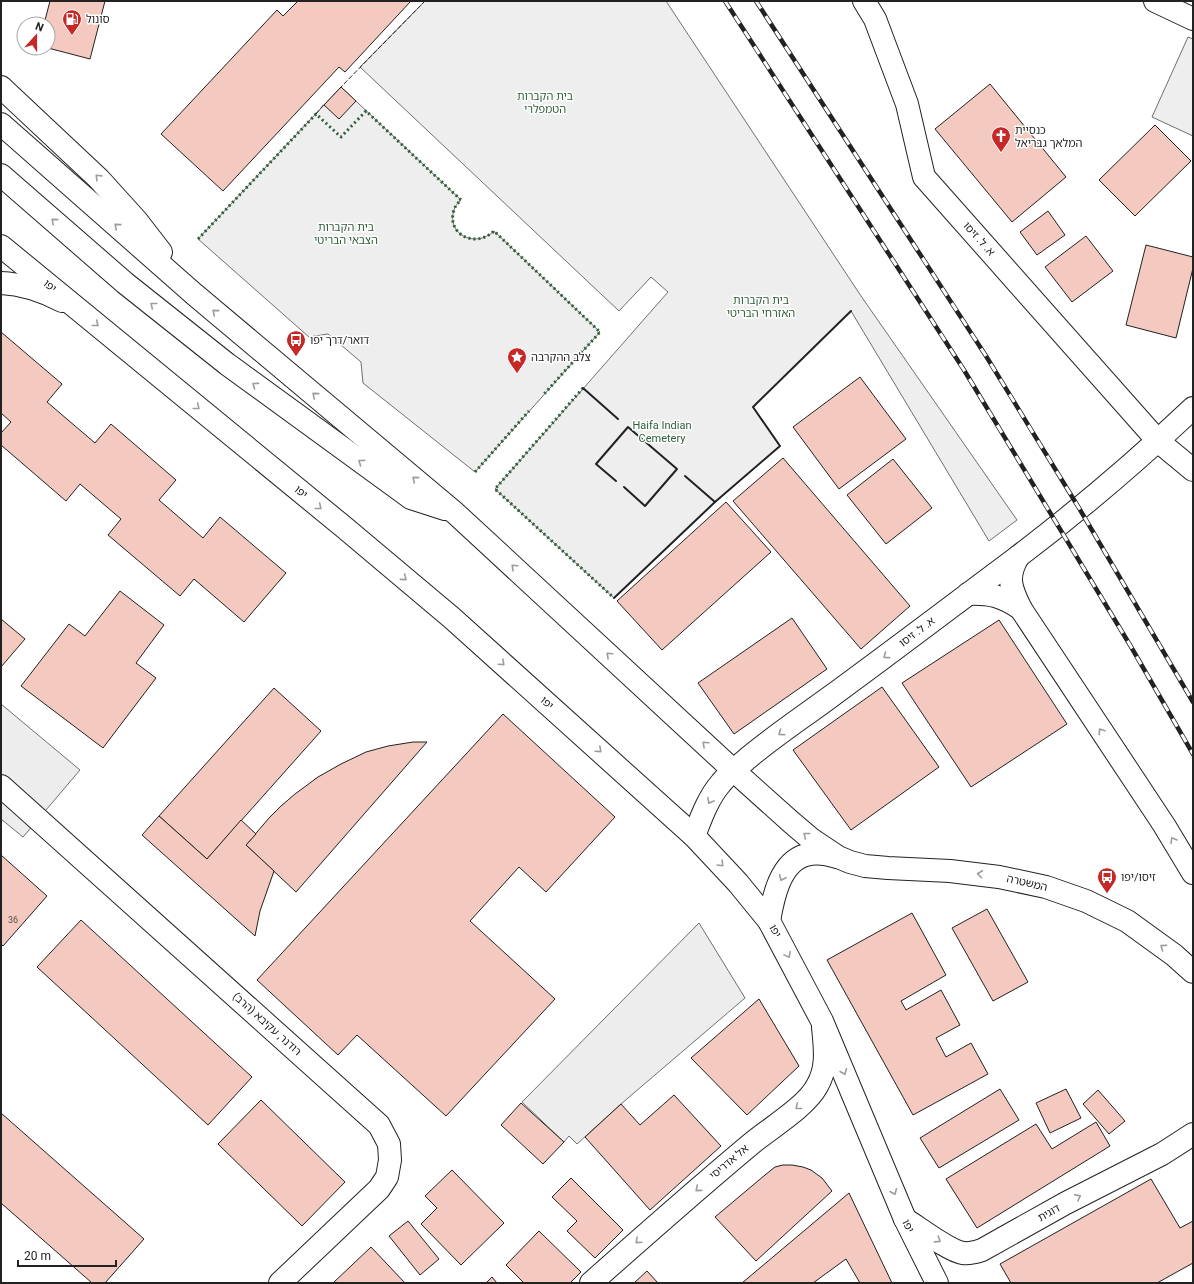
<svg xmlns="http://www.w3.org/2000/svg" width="1194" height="1284" font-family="Roboto,'Noto Sans Hebrew',sans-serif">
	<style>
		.green { fill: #eee; stroke: #6f6f6f }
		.parking { fill: #ededed; stroke: #6f6f6f }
		.building { fill: #f3c9c0; stroke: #222 }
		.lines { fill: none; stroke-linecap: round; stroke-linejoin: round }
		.minor-casing { stroke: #222; stroke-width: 24 }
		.highway-casing { stroke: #222; stroke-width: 24 }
		.minor { stroke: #fff; stroke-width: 22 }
		.highway { stroke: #fff; stroke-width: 22 }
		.rail-casing { stroke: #222; stroke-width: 4.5 }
		.rail { stroke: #fff; stroke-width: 3; stroke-dasharray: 9; stroke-linecap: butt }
		.hedge { stroke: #2f5e38; stroke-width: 3; stroke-dasharray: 2 3; stroke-linecap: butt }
		.fence { stroke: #222; stroke-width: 1; stroke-dasharray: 5 2; stroke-linecap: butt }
		.wall { stroke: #222; stroke-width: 2 }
		.oneway { stroke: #9c9c9c }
		.labels { text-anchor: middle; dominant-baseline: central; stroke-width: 3; stroke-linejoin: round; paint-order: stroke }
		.number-label { font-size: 9px; fill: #564c4a }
		.poi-label { font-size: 11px; fill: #222; stroke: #fff; text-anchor: start }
		.park-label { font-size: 11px; fill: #2f5e38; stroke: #fff }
		.street-label { font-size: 11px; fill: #222; stroke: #fff }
	</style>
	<rect width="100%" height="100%" fill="#fff"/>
	<g class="green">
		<path d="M 425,1 L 666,1 L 861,296 L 1017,520 L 989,541 L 851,311 L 753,407 L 780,446 L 715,502 L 614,598 L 495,489 L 668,292 L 651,277 L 619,311 L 360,67 Z"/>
		<path d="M 1188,37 L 1193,39 L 1193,136 L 1152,117 Z"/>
		<path d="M 341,87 L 461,200 C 458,203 455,206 454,210 C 446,234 475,249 494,231 L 600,332 L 475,472 L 363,383 L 361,362 L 328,334 L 309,337 L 198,239 Z"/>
	</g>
	<g class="parking">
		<path d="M 1,704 L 80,770 L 23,837 L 1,819 Z"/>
		<path d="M 699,923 L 745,998 L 621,1104 L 577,1144 L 569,1136 L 564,1142 L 522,1102 Z"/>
	</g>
	<g class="building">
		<path d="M 50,1 L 105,1 L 90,59 L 48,48 L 48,24 L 44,24 Z"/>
		<path d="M 298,1 L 411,1 L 345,72 L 339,67 L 223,191 L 161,134 L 277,10 L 283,16 Z"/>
		<path d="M 990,84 L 1066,177 L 1012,222 L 935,129 Z"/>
		<path d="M 341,87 L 356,101 L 339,119 L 324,105 Z"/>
		<path d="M 1155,125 L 1191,161 L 1135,216 L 1099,180 Z"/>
		<path d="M 1048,211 L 1065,235 L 1037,255 L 1020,232 Z"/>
		<path d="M 1086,236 L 1113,271 L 1072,302 L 1045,267 Z"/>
		<path d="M 1146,245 L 1193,257 L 1193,268 L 1176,338 L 1126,325 Z"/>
		<path d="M 1,332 L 62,384 L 47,402 L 95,443 L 111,424 L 176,480 L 159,500 L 203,538 L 220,517 L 286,573 L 244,622 L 194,579 L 180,596 L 108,535 L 121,519 L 80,484 L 66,501 L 1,445 L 1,433 L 11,422 L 1,413 Z"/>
		<path d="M 860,377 L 906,439 L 839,489 L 793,427 Z"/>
		<path d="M 783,458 L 910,606 L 861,649 L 733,501 Z"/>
		<path d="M 893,459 L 932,508 L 886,544 L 847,495 Z"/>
		<path d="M 726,502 L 771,552 L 662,650 L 617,601 Z"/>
		<path d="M 120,591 L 164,625 L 136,663 L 156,678 L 103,748 L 21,686 L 69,624 L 85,636 Z"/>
		<path d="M 792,618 L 827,669 L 734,734 L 698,683 Z"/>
		<path d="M 1,619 L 25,639 L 1,667 Z"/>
		<path d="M 999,620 L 1067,724 L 971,787 L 902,683 Z"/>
		<path d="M 882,687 L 939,767 L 851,830 L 793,750 Z"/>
		<path d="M 274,688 L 321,731 L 207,859 L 159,816 Z"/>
		<path d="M 503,714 L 615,817 L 546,892 L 519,867 L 470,921 L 555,999 L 446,1116 L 357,1035 L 338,1055 L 257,980 Z"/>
		<path d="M 413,742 L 427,742 L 296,892 L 246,845 L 269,818 L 281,806 L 295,794 L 318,777 L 341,764 L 366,752 L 388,746 Z"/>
		<path d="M 159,816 L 207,859 L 241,820 L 256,834 L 246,845 L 274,871 L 260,911 L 255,936 L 142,835 Z"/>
		<path d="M 1,855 L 47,896 L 3,946 L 1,944 Z"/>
		<path d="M 987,909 L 1028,982 L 993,1001 L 952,928 Z"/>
		<path d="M 912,913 L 946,975 L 901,1001 L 906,1010 L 941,990 L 960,1025 L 936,1038 L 946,1057 L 971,1043 L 988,1074 L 913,1115 L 827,960 Z"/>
		<path d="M 81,920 L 252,1077 L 208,1125 L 37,967 Z"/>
		<path d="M 759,999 L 799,1066 L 747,1115 L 691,1058 Z"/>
		<path d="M 1000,1089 L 1019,1120 L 939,1168 L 920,1138 Z"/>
		<path d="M 1066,1089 L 1081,1118 L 1050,1133 L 1036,1103 Z"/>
		<path d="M 1098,1090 L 1125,1121 L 1109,1134 L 1083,1104 Z"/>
		<path d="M 674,1095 L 721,1146 L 650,1210 L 585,1137 L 621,1104 L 640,1125 Z"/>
		<path d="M 261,1100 L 345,1182 L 302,1226 L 218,1144 Z"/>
		<path d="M 521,1103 L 564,1142 L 543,1164 L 501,1125 Z"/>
		<path d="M 1,1113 L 144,1239 L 105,1283 L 92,1283 L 1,1203 Z"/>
		<path d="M 1096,1122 L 1110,1146 L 977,1228 L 946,1179 L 1036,1124 L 1052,1149 Z"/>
		<path d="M 783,1165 L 792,1165 L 803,1167 L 811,1170 L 822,1178 L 832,1191 L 756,1261 L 715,1217 L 765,1175 L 775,1167 Z"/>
		<path d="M 452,1170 L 504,1223 L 461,1265 L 421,1224 L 437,1208 L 425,1196 Z"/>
		<path d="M 571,1178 L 623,1230 L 595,1258 L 567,1231 L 577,1221 L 552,1197 Z"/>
		<path d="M 1151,1179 L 1180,1228 L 1193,1221 L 1193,1263 L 1157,1283 L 1011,1283 L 1000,1264 Z"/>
		<path d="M 849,1193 L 892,1283 L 860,1283 L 846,1259 L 813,1283 L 742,1283 Z"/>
		<path d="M 408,1221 L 439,1259 L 420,1275 L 389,1236 Z"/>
		<path d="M 539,1231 L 581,1272 L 570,1283 L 524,1283 L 506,1265 Z"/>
		<path d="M 371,1247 L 405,1283 L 333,1283 Z"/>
		<path d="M 647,1271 L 658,1283 L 634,1283 Z"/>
		<path d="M 492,1277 L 497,1283 L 486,1283 Z"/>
	</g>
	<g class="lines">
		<defs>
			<g id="minor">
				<path d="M 864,1 L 875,19 L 907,104 L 924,177 L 1158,441 L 1193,470"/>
				<path d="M 1155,1 L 1193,19"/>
				<path d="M 1,283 C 23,284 43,291 62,301"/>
				<path d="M 1018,557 C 1006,577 1011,589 1021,609 L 1164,825 L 1193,873"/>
				<path d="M 968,594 C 990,593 1002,596 1021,609"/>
				<path d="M 1,786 L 379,1125 L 389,1144 L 390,1160 L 387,1177 L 379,1189 L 280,1283"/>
				<path d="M 694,836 C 701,818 708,798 721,783 C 729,773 739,766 748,758 C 773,737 800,719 826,700 C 889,654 952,606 1015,559 C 1077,512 1137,461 1193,408"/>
				<path d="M 905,1219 C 918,1227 949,1251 963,1253 C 970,1254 976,1252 982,1250 L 1066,1203 L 1162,1154 L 1193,1134"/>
				<path d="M 591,1283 C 644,1236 697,1189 751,1144 C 770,1128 806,1107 817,1086 C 828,1068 825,1048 823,1027"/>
			</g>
			<g id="highway">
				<path d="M 1,87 L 99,179 L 137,221 L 161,252"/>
				<path d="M 1,124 L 194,294 L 455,513 L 733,770 L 791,822 L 811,839 L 838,857 L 850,862 L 865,866 L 888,868 L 950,871 L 999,877 L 1046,887 L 1086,901 L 1127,921 L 1174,955 L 1193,972"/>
				<path d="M 1,175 L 125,283 L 227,364 L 411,498 L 445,509"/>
				<path d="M 1,246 L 345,528 L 452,618 L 694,836 L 738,883 L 769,921 L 822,1021 L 905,1219 L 937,1283"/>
				<path d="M 769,921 C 773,898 780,862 806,855 C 816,852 827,854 837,857"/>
			</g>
		</defs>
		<use href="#minor" class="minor-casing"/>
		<use href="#highway" class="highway-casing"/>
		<use href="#minor" class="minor"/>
		<use href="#highway" class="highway"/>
		<defs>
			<g id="rail">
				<path d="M 725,1 L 964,370 L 1130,645 L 1193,754"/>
				<path d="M 756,1 L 986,356 L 1079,508 L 1193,702"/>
			</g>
		</defs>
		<use href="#rail" class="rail-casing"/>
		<use href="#rail" class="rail"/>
		<g class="hedge">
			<path d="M 198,239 L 316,114 L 341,137 L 366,111 L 461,200 C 458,203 455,206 454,210 C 446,234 475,249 494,231 L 600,332 L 544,394"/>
			<path d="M 583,388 L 495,489 L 614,598"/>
			<path d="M 475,472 L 529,411"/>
		</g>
		<g class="fence">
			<path d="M 339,89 L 425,1"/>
			<path d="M 316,114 L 325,103"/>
		</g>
		<g class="wall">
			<path d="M 583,388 L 618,419"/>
			<path d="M 685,476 L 715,502"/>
			<path d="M 616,481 L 596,464 L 628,427 L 677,469 L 645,506 L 624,487"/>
			<path d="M 614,598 L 715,502 L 780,446 L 753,407 L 851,311"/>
		</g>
	</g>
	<defs><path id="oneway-chevron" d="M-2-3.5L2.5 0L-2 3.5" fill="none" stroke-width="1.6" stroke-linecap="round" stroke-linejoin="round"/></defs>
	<g class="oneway">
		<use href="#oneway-chevron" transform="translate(98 177) rotate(-136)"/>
		<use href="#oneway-chevron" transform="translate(54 221) rotate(-139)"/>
		<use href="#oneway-chevron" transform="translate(117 226) rotate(-139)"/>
		<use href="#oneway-chevron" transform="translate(153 305) rotate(-141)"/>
		<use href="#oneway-chevron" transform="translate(215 312) rotate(-140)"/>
		<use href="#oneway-chevron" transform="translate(96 324) rotate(39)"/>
		<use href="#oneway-chevron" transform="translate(255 385) rotate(-144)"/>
		<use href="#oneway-chevron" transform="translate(315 395) rotate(-140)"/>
		<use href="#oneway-chevron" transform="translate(197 407) rotate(39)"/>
		<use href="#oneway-chevron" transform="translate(361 462) rotate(-144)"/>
		<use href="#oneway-chevron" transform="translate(415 479) rotate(-140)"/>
		<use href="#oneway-chevron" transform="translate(319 507) rotate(39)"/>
		<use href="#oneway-chevron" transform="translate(514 567) rotate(-137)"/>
		<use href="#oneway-chevron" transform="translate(404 578) rotate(40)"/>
		<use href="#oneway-chevron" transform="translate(609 655) rotate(-137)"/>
		<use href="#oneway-chevron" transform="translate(886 656) rotate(143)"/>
		<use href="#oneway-chevron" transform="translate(502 663) rotate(42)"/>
		<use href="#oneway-chevron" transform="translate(1101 731) rotate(-124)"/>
		<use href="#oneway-chevron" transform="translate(781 733) rotate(144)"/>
		<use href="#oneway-chevron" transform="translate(705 744) rotate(-137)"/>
		<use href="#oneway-chevron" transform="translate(599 750) rotate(42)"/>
		<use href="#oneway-chevron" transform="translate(710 801) rotate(119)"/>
		<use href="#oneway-chevron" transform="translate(806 835) rotate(-141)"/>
		<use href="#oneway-chevron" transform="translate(1173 840) rotate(-121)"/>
		<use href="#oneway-chevron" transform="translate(721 864) rotate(46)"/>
		<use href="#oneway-chevron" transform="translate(980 874) rotate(-173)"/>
		<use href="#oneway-chevron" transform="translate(782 878) rotate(115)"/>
		<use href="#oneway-chevron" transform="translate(1163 947) rotate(-144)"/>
		<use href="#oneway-chevron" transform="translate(788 955) rotate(62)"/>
		<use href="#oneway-chevron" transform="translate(844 1072) rotate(67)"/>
		<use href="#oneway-chevron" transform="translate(798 1107) rotate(141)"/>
		<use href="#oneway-chevron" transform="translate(698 1189) rotate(140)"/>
		<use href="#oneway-chevron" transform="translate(894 1192) rotate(67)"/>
		<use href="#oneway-chevron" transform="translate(1078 1197) rotate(-27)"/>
		<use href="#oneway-chevron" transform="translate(938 1240) rotate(33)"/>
		<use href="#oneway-chevron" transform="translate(638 1241) rotate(138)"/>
	</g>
	<defs>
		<symbol id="fuel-pin" viewBox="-11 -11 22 30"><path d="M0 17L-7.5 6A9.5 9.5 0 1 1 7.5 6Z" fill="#c62828" stroke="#fff"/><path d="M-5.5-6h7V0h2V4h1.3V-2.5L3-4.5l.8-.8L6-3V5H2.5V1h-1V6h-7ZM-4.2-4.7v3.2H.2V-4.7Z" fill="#fff"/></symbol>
		<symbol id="church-pin" viewBox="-11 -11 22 30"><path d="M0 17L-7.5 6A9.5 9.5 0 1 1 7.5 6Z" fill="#c62828" stroke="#fff"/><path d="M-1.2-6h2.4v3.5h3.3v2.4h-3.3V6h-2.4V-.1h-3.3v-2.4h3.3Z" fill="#fff"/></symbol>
		<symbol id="bus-pin" viewBox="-11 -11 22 30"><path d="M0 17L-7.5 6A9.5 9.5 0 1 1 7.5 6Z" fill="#c62828" stroke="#fff"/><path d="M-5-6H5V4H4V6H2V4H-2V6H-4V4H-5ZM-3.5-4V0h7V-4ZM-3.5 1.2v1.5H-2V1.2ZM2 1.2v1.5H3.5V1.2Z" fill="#fff"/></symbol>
		<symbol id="sight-pin" viewBox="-11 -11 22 30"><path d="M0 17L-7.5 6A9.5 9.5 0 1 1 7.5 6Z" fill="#c62828" stroke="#fff"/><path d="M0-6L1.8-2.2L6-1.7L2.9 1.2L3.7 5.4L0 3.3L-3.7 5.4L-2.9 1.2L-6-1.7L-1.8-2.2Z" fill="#fff"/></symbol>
	</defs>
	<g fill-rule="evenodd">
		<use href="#fuel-pin" x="61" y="8" width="22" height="30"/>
		<use href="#church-pin" x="990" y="125" width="22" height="30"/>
		<use href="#bus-pin" x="285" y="329" width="22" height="30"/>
		<use href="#sight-pin" x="506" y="346" width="22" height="30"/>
		<use href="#bus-pin" x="1096" y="866" width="22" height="30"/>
	</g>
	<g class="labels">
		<g class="number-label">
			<text x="13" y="920">36</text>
		</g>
		<g class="poi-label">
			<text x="86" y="19">סונול</text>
			<text x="1015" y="130">כנסיית<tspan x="1015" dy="13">המלאך גבריאל</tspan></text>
			<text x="310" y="340">דואר/דרך יפו</text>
			<text x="531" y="357">צלב ההקרבה</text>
			<text x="1121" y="877">זיסו/יפו</text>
		</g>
		<g class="park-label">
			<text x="545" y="96">בית הקברות<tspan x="545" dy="13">הטמפלרי</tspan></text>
			<text x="346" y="227">בית הקברות<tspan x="346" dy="13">הצבאי הבריטי</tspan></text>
			<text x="761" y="300">בית הקברות<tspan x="761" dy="13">האזרחי הבריטי</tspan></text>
			<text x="662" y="425">Haifa Indian<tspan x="662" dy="13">Cemetery</tspan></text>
		</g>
		<g class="street-label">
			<text transform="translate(979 239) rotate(48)">א. ל. זיסו</text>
			<text transform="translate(50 286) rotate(39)">יפו</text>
			<text transform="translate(301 492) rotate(39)">יפו</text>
			<text transform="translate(917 632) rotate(-37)">א. ל. זיסו</text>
			<text transform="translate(547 703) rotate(42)">יפו</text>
			<text transform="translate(1027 883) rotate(13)">המשטרה</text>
			<text transform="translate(775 931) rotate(62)">יפו</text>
			<text transform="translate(267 1024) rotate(42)">רודנר, עקיבא (הרב)</text>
			<text transform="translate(729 1162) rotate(-40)">אל אדריסי</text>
			<text transform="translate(1049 1213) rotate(-29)">דוגית</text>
			<text transform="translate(908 1226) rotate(64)">יפו</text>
		</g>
	</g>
	<rect width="1194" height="1284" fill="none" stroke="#222222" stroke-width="4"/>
	<g transform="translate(36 36) rotate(21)"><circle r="19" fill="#ffffff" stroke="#a7a7a7"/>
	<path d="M0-3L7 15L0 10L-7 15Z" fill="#c62828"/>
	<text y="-6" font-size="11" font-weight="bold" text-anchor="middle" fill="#222222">N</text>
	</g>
	<path d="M18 1260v6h98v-6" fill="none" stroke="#222222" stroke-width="2"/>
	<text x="24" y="1260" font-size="12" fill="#222222" stroke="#ffffff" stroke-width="3" paint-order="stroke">20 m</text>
</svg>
